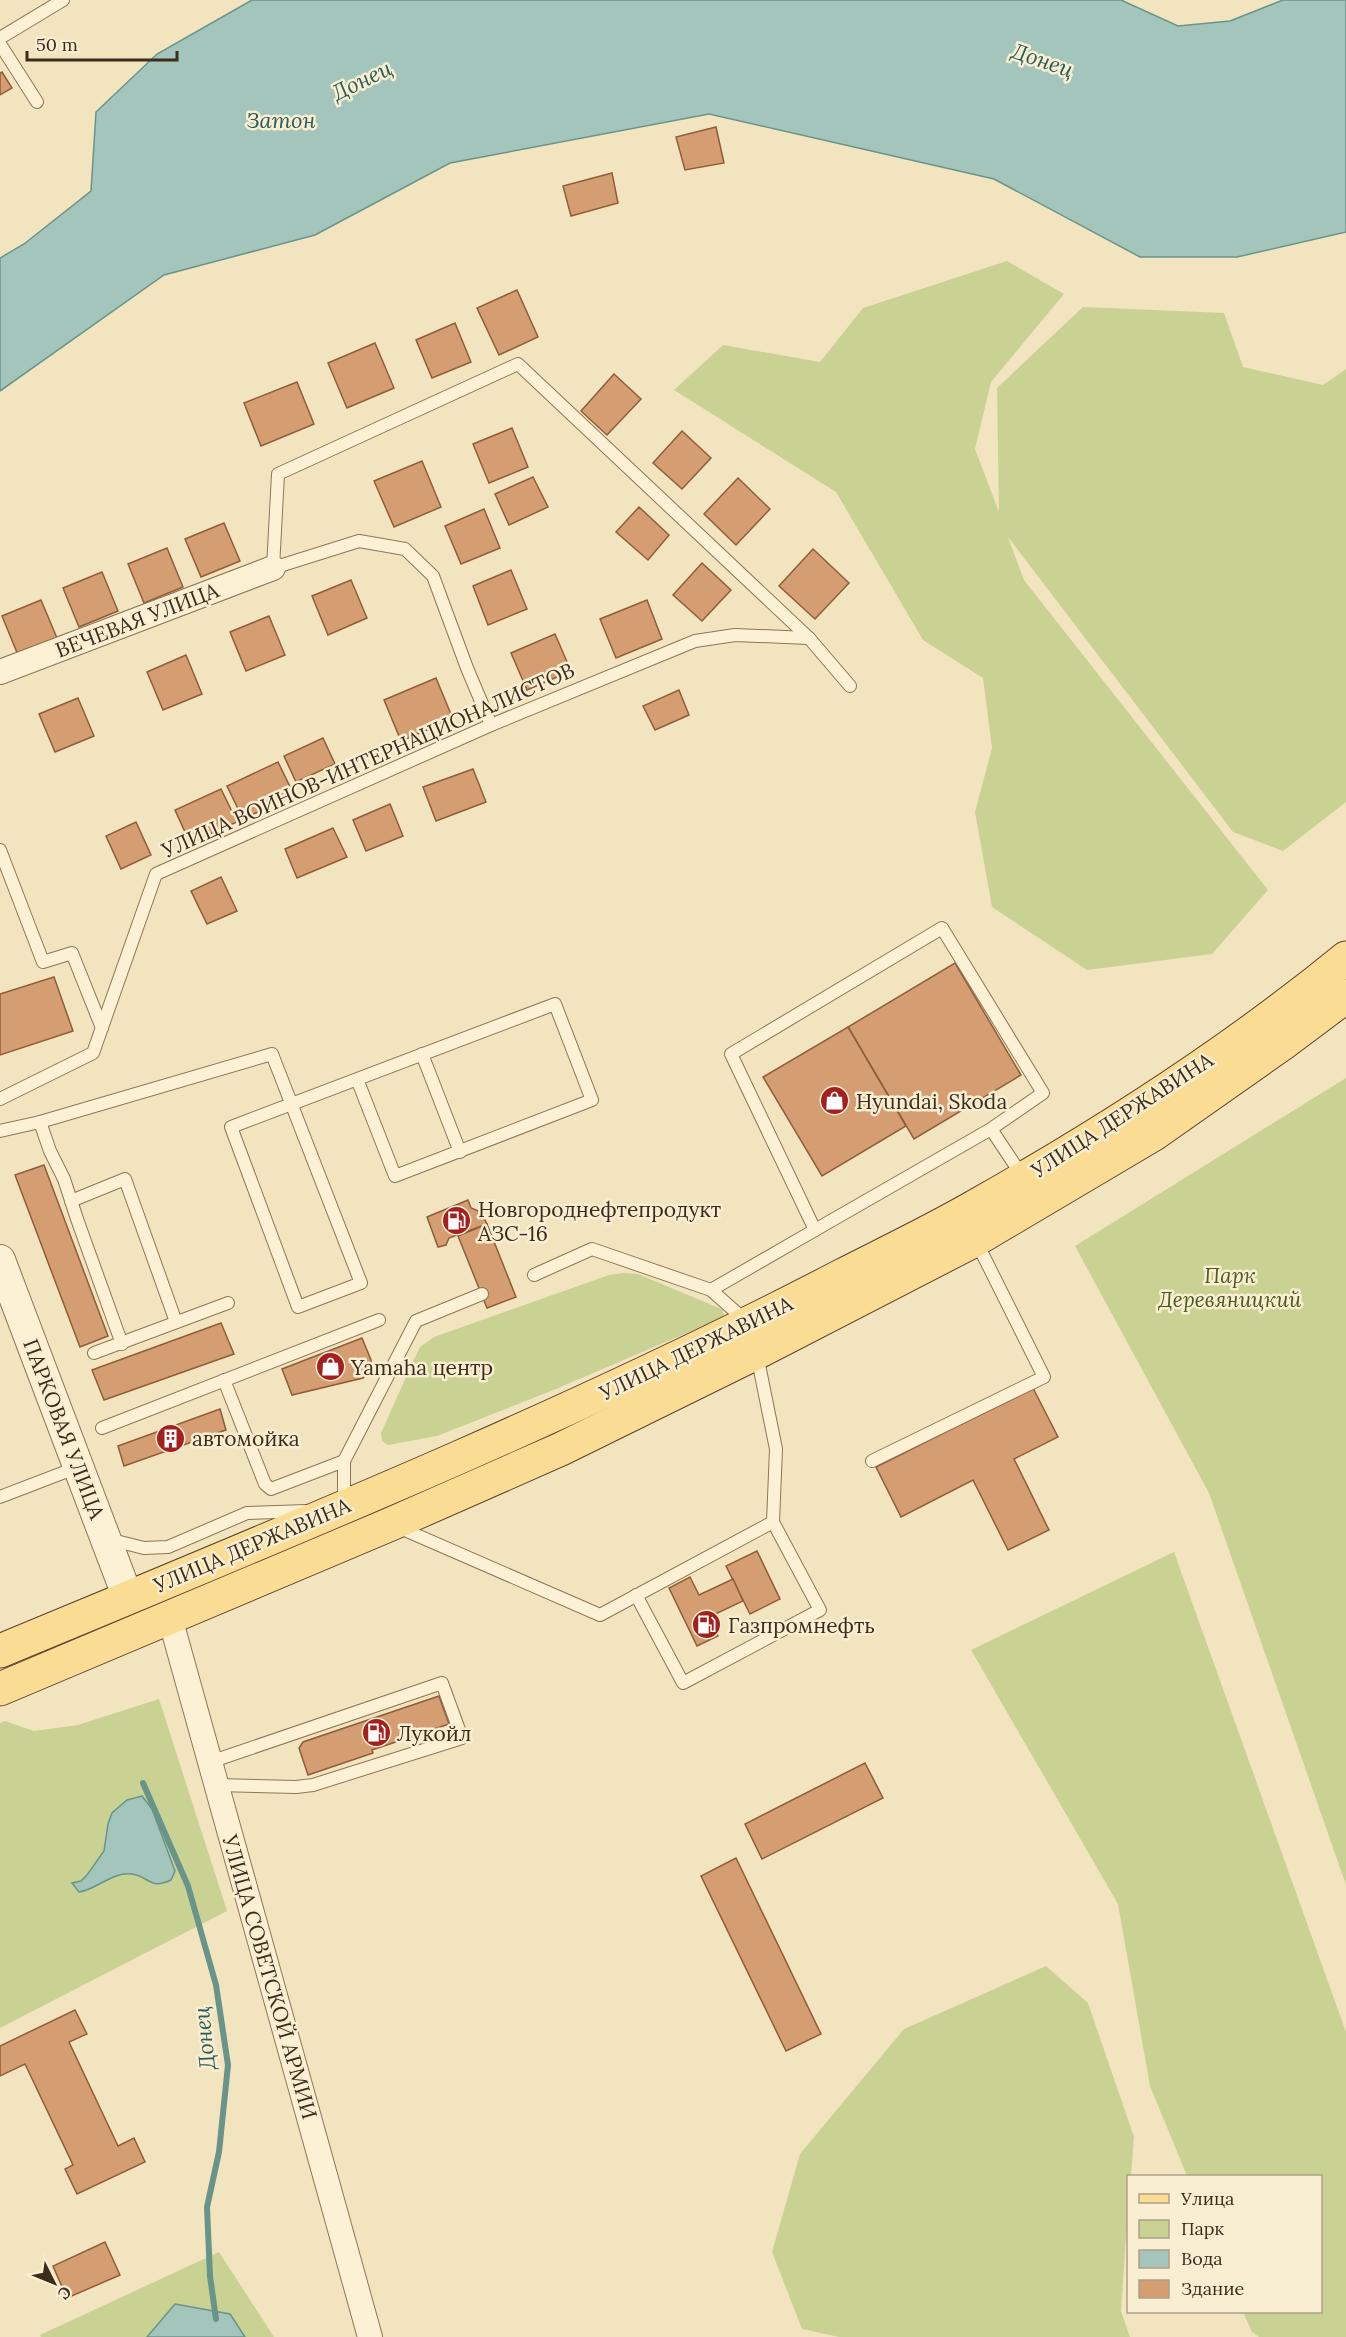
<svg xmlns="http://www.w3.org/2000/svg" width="1346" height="2337" font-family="Lora,serif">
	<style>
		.green { fill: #cad293 }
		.water { fill: #a4c5bb; stroke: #69948a; stroke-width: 1.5 }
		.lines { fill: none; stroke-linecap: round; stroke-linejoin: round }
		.stream { stroke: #69948a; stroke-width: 6 }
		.building { fill: #d59d72; stroke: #905d39; stroke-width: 1.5 }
		.service-casing { stroke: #8e7556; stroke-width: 14 }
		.minor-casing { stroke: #8e7556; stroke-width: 26 }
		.tertiary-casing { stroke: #8e7556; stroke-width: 32 }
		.primary-casing { stroke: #5c422b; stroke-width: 35 }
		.service { stroke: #fcf1d5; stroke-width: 12 }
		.minor { stroke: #fcf1d5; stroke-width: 24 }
		.tertiary { stroke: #fcf1d5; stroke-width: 30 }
		.primary { stroke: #fadc94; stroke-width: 33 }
		.labels { text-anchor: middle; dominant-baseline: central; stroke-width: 5; stroke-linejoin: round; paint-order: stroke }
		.street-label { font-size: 21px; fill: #3c2c1c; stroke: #f9eed1 }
		.poi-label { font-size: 21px; fill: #3c2c1c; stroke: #f9eed1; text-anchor: start }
		.park-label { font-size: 21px; font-style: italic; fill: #4b5b20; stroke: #f9eed1 }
		.water-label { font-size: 22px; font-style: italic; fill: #295e5b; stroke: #f9eed1 }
	</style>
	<rect width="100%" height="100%" fill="#f3e4c0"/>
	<g class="green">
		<path d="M 1007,261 L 1064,294 L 991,382 L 975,449 L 999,512 L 997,388 L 1083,307 L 1224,313 L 1243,367 L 1323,385 L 1346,369 L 1346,802 L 1283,851 L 1233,832 L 1008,537 L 1024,580 L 1268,890 L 1212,954 L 1087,970 L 992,907 L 975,812 L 992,748 L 983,678 L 923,640 L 836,492 L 674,390 L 723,345 L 820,362 L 863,308 Z"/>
		<path d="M 1346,1078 L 1346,1885 L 1209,1493 L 1075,1246 Z"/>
		<path d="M 624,1273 L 638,1274 L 719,1308 L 723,1310 L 724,1317 L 556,1389 L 437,1436 L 388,1445 L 382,1441 L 381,1433 L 414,1359 L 420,1347 L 434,1337 L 609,1275 Z"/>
		<path d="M 1174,1552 L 1346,2032 L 1346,2337 L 1259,2337 L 1252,2332 L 1243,2312 L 1320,2312 L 1320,2176 L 1187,2176 L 1150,2086 L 1118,1904 L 971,1650 Z"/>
		<path d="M 159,1699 L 227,1911 L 0,2028 L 0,1723 L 5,1721 L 34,1731 L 78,1725 Z"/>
		<path d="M 1046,1966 L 1088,2003 L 1134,2137 L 1131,2176 L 1128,2176 L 1128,2207 L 1121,2311 L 1130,2337 L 839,2337 L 802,2329 L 772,2252 L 800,2154 L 904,2029 Z"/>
		<path d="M 219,2252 L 274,2337 L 41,2337 L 40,2335 Z"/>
	</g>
	<g class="water">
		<path d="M 252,0 L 1121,0 L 1178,26 L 1230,21 L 1283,0 L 1346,0 L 1346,232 L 1237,257 L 1140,257 L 994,179 L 709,114 L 450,163 L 315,235 L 164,275 L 0,391 L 0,258 L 24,244 L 91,191 L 96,112 L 157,54 Z"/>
		<path d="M 142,1796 L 152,1809 L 175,1871 L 171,1880 C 150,1890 150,1877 132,1874 C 113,1871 96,1890 79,1892 L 72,1883 L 81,1881 L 87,1875 L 104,1851 L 108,1824 L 112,1813 L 127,1800 Z"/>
		<path d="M 175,2304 L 230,2314 L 245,2337 L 147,2337 Z"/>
	</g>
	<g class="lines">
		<path class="stream" d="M 143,1783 L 188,1886 L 216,1985 L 228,2065 L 219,2152 L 207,2207 L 210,2276 L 216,2319"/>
	</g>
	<g class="building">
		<path d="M 2,72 L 12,88 L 0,95 L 0,73 Z"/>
		<path d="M 716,127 L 724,163 L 685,170 L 676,137 Z"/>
		<path d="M 612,173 L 618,203 L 571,216 L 563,186 Z"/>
		<path d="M 517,290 L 538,337 L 499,355 L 477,308 Z"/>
		<path d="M 455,323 L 471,362 L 432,378 L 416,340 Z"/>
		<path d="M 375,343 L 394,388 L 347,408 L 328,363 Z"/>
		<path d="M 614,374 L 641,399 L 607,435 L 581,411 Z"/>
		<path d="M 297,382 L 314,424 L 261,446 L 244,403 Z"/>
		<path d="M 512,428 L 528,467 L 489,483 L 473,444 Z"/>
		<path d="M 682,431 L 711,458 L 682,489 L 653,463 Z"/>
		<path d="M 422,461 L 441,507 L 394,527 L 374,481 Z"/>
		<path d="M 533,477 L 548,507 L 509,525 L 495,494 Z"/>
		<path d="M 738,478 L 770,509 L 736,545 L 704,514 Z"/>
		<path d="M 639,507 L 669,535 L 648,560 L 616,532 Z"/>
		<path d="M 484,509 L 500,548 L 461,564 L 445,526 Z"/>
		<path d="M 224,523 L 240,561 L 201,577 L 185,539 Z"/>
		<path d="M 167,548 L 183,587 L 144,603 L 128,564 Z"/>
		<path d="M 813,549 L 849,583 L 815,619 L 779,586 Z"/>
		<path d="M 702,563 L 731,590 L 702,621 L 673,595 Z"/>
		<path d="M 511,570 L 527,609 L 488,625 L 473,586 Z"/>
		<path d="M 102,572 L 118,611 L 79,627 L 63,588 Z"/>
		<path d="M 351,580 L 367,618 L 328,635 L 312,596 Z"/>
		<path d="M 41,600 L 57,638 L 18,655 L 2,616 Z"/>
		<path d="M 647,600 L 662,639 L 616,658 L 600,619 Z"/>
		<path d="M 269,616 L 285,655 L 246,671 L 230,632 Z"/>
		<path d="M 555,634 L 571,671 L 527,690 L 511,653 Z"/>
		<path d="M 186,655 L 202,694 L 163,710 L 147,672 Z"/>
		<path d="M 436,678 L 453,719 L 401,741 L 384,700 Z"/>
		<path d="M 679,690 L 689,715 L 655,730 L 643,706 Z"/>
		<path d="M 78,698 L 94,736 L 55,752 L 39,714 Z"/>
		<path d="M 323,738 L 335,764 L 296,782 L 284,756 Z"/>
		<path d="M 278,762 L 294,795 L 243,819 L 227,786 Z"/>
		<path d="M 473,769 L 486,802 L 436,821 L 423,787 Z"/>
		<path d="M 221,789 L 237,822 L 190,843 L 175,810 Z"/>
		<path d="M 390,804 L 403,836 L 366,851 L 353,820 Z"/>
		<path d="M 136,822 L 151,855 L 121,869 L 106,836 Z"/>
		<path d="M 333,828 L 347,857 L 297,878 L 285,849 Z"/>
		<path d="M 221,877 L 237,911 L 207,924 L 191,891 Z"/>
		<path d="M 955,963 L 1021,1075 L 914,1139 L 848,1027 Z"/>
		<path d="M 54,977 L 73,1031 L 0,1055 L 0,994 Z"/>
		<path d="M 848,1027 L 906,1126 L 822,1176 L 763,1077 Z"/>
		<path d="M 44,1165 L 108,1336 L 80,1347 L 15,1175 Z"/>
		<path d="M 468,1200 L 471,1208 L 481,1212 L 487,1224 L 449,1238 L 446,1245 L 438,1247 L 427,1217 Z"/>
		<path d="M 487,1224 L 516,1297 L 487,1308 L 458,1236 Z"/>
		<path d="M 221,1323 L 234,1354 L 104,1400 L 92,1370 Z"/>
		<path d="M 362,1338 L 371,1360 L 371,1368 L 363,1378 L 292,1395 L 282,1369 Z"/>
		<path d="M 1033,1388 L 1058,1437 L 1014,1459 L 1049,1530 L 1008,1550 L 973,1480 L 901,1517 L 876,1467 Z"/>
		<path d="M 220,1409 L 226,1430 L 124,1466 L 118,1446 Z"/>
		<path d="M 757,1551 L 780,1599 L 750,1614 L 726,1566 Z"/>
		<path d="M 690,1577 L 699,1595 L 733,1579 L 743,1601 L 709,1617 L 718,1636 L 697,1646 L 669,1588 Z"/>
		<path d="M 439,1696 L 449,1724 L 372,1750 L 373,1753 L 308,1775 L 299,1748 L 303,1742 Z"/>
		<path d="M 865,1763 L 883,1798 L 762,1859 L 745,1824 Z"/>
		<path d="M 736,1858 L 821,2034 L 786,2051 L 701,1876 Z"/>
		<path d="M 75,2010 L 87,2034 L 69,2042 L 118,2146 L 134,2138 L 145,2162 L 77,2194 L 65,2169 L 73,2165 L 25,2064 L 0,2076 L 0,2046 Z"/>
		<path d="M 105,2242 L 120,2275 L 67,2298 L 53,2266 Z"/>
	</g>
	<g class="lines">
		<defs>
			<g id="service">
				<path d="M 0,38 L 63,0"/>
				<path d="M 0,44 L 37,102"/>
				<path d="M 491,725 L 467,668 L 433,576 L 405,549 L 359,541 L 273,568 L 278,474 L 518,364 L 809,638 L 850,686"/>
				<path d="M 0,850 L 43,962 L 72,953 L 102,1028"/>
				<path d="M 422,1054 L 460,1152"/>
				<path d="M 0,1099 L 93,1053 L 156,874 L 491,725 L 695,641 L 735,635 L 809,638"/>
				<path d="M 40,1122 L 50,1151 L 64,1179 L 77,1219 L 122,1344"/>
				<path d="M 991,1129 L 1043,1093 L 942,928 L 731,1054 L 815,1230 L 991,1129 L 1023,1177"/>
				<path d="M 0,1131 L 40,1122 L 272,1054 L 361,1283 L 298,1307 L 231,1127 L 555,1004 L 592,1100 L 395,1176 L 357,1079"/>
				<path d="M 71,1201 L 125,1179 L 176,1322"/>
				<path d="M 534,1275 L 592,1249 L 711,1290 L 746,1321"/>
				<path d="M 711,1290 L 815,1230"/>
				<path d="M 94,1353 L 228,1303"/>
				<path d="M 224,1380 L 265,1484 L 271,1489 L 344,1461"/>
				<path d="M 102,1428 L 379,1320"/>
				<path d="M 872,1461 L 1044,1377 L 976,1241"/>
				<path d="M 0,1497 L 78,1467"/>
				<path d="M 344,1505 L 344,1461 L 416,1321 L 482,1294"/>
				<path d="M 398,1527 L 600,1615 L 773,1522 L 776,1449 L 757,1355"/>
				<path d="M 108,1539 L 144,1548 L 168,1547 L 247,1513 L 307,1511"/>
				<path d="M 636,1595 L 683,1683 L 820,1610 L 773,1522"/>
				<path d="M 210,1762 L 442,1683 L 462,1738 L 313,1785 L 296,1787 L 217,1785"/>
			</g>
			<g id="minor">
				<path d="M 0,672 L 273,568"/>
				<path d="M 170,1618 L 370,2337"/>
			</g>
			<path id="tertiary" d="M 0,1260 L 128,1598"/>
			<g id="primary">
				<path d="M 0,1651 C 284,1533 570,1417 843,1275 C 886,1253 930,1232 972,1208 C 1102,1135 1230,1053 1346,958"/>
				<path d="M 0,1689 L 391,1524 L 561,1449 L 756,1353 L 975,1240 L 1154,1134 L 1282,1044 L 1346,996"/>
			</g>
		</defs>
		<use href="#service" class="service-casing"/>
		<use href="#minor" class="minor-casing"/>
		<use href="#tertiary" class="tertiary-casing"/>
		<use href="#primary" class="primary-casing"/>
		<use href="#service" class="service"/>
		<use href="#minor" class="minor"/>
		<use href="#tertiary" class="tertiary"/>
		<use href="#primary" class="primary"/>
	</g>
	<defs>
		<symbol id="shop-disc" viewBox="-11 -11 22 22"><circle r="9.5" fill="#a4201f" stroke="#f9eed1"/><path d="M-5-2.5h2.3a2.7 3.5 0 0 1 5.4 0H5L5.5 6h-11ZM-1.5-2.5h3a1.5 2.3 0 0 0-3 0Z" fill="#fff"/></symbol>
		<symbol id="fuel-disc" viewBox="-11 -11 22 22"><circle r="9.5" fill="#a4201f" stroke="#f9eed1"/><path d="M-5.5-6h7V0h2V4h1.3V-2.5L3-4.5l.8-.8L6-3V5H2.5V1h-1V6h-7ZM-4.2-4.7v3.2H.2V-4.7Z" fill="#fff"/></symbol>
		<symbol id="building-disc" viewBox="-11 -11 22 22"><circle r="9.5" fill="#a4201f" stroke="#f9eed1"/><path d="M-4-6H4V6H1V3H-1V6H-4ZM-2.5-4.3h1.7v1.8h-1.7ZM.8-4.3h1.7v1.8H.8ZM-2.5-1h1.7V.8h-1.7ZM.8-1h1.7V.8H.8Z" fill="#fff"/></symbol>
	</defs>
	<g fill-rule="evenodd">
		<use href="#shop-disc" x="818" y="1084" width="33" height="33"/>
		<use href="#fuel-disc" x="440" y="1204" width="33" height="33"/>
		<use href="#shop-disc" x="314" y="1350" width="33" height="33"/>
		<use href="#building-disc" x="154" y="1422" width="33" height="33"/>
		<use href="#fuel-disc" x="690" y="1608" width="33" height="33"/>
		<use href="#fuel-disc" x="360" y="1716" width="33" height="33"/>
	</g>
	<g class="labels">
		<g class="street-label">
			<text transform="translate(137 620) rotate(-21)">ВЕЧЕВАЯ УЛИЦА</text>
			<text transform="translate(368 760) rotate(-24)">УЛИЦА ВОИНОВ-ИНТЕРНАЦИОНАЛИСТОВ</text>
			<text transform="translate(1122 1115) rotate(-33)">УЛИЦА ДЕРЖАВИНА</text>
			<text transform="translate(696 1348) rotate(-26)">УЛИЦА ДЕРЖАВИНА</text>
			<text transform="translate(64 1429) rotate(69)">ПАРКОВАЯ УЛИЦА</text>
			<text transform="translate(252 1545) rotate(-23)">УЛИЦА ДЕРЖАВИНА</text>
			<text transform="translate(270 1977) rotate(74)">УЛИЦА СОВЕТСКОЙ АРМИИ</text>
		</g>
		<g class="poi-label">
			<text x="856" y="1101">Hyundai, Skoda</text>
			<text x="478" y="1209">Новгороднефтепродукт<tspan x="478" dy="24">АЗС-16</tspan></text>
			<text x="351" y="1367">Yamaha центр</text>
			<text x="192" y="1438">автомойка</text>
			<text x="728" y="1625">Газпромнефть</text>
			<text x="397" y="1733">Лукойл</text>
		</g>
		<g class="park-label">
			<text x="1230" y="1275">Парк<tspan x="1230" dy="24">Деревяницкий</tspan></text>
		</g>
		<g class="water-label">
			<text transform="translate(1043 60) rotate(19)">Донец</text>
			<text transform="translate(362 80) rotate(-26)">Донец</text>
			<text x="281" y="120">Затон</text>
			<text transform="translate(204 2038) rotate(-96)">Донец</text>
		</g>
	</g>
	<rect x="1127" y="2175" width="195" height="138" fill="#f9eed1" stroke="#ada089" stroke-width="1.5"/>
	<rect x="1139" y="2194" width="30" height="9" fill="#fadc94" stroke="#ada089" stroke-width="1.5"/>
	<text x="1181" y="2205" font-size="18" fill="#3c2c1c">Улица</text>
	<rect x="1139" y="2220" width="30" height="18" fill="#cad293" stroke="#ada089" stroke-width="1.5"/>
	<text x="1181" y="2235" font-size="18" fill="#3c2c1c">Парк</text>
	<rect x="1139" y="2250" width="30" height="18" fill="#a4c5bb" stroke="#ada089" stroke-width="1.5"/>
	<text x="1181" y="2265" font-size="18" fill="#3c2c1c">Вода</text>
	<rect x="1139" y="2280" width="30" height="18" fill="#d59d72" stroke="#ada089" stroke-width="1.5"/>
	<text x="1181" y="2295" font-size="18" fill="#3c2c1c">Здание</text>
	<g transform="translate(54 2283) rotate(133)" stroke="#f9eed1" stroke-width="4.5" paint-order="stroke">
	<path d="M0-4.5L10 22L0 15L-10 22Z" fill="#3c2c1c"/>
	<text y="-9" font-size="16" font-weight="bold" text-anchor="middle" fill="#3c2c1c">С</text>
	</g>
	<path d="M27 51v9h150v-9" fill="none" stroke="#3c2c1c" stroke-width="3"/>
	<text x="36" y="51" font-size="18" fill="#3c2c1c" stroke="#f9eed1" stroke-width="4.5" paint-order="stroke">50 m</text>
</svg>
